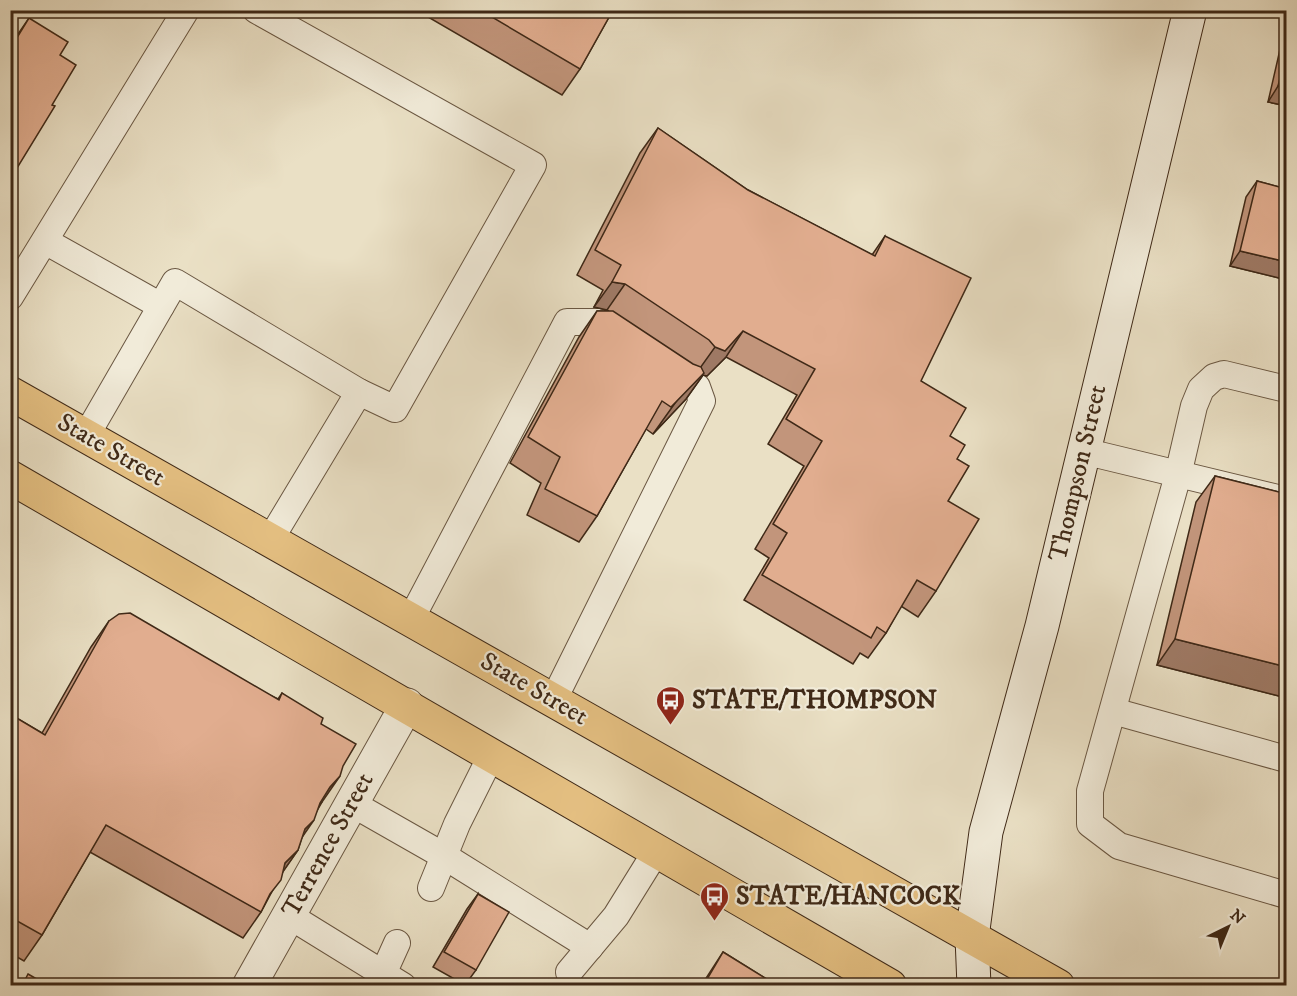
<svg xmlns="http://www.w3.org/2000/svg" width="1297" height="996" font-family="'IM FELL DW Pica',serif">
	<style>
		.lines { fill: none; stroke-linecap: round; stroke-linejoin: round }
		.lane-casing { stroke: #6a5742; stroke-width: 28 }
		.street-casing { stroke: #6a5742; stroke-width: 35 }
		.secondary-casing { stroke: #3f2917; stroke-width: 35 }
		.primary-casing { stroke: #3f2917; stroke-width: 35 }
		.lane { stroke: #f1ebd9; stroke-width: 26 }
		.street { stroke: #f1ebd9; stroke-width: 33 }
		.secondary { stroke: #f1ebd9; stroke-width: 33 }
		.primary { stroke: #e5c082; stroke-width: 33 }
		.wall { fill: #c2957b; stroke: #3f2917; stroke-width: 1.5 }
		.shaded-wall { fill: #9e7964; stroke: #3f2917; stroke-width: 1.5 }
		.building { fill: #e1ad8f; stroke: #3f2917; stroke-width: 1.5 }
		.labels { text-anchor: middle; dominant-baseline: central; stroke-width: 4.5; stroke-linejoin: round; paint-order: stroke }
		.street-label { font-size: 26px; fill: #3f2917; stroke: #f1ebd9 }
		.poi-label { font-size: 26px; font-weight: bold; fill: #3f2917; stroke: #f1ebd9; text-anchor: start }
	</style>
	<rect width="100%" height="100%" fill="#eae0c5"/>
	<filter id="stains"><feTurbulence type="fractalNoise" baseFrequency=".00333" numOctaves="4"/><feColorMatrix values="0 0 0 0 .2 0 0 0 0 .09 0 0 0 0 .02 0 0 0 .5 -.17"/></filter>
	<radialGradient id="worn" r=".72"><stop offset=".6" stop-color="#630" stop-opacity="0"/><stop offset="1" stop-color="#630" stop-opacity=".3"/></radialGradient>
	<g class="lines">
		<defs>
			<g id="lane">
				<path d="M 45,241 L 161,306"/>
				<path d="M 10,297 L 186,10"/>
				<path d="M 1286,389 L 1224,374 L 1214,377 L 1201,389 L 1194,406 L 1178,475 L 1090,791 L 1090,824 L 1119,846 L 1286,895"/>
				<path d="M 86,436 L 175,282 L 359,392 L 395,409 L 533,165 L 256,10"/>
				<path d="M 1083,451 L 1286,500"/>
				<path d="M 270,540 L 359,392"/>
				<path d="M 411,619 L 567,322 L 599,322 L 620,336"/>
				<path d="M 553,701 L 702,401 L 697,387"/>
				<path d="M 1113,711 L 1286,759"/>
				<path d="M 351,803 L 444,856 L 590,947"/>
				<path d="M 431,888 L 457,824 L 492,754"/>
				<path d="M 288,915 L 403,986"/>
				<path d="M 569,972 L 616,916 L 657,850"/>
				<path d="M 383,974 L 397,943"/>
			</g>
			<path id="street" d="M 249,986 L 407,705"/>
			<path id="secondary" d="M 974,986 L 972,937 L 986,832 L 1042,626 L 1190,10"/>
			<g id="primary">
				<path d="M 10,393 L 1058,986"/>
				<path d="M 10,477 L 890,986"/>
			</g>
		</defs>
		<use href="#lane" class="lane-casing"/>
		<use href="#street" class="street-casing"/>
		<use href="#secondary" class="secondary-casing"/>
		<use href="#primary" class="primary-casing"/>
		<use href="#lane" class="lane"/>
		<use href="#street" class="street"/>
		<use href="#secondary" class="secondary"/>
		<use href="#primary" class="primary"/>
	</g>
	<g class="wall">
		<path d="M 416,10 L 613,10 L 580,69 L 562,95 Z"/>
		<path d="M 29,18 L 60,55 L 52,105 L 10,179 L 10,38 L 14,40 Z"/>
		<path d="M 1287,29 L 1287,106 L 1268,102 L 1284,32 Z"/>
		<path d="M 658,128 L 748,190 L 872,255 L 885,236 L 921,381 L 950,436 L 957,459 L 948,501 L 936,591 L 918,617 L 901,606 L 886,633 L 868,658 L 860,653 L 853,664 L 744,600 L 769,558 L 755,549 L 804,466 L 768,444 L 797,395 L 726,357 L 707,376 L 703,375 L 686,399 L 653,434 L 646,429 L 597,516 L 579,542 L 527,515 L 541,483 L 510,463 L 579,337 L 597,311 L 609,311 L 607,310 L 594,307 L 603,290 L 577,275 L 640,153 Z"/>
		<path d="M 1257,181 L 1287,189 L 1287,280 L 1230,266 L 1246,197 Z"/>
		<path d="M 1215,476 L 1287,494 L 1287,698 L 1157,665 L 1196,502 Z"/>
		<path d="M 109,621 L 278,699 L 282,693 L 321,724 L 322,802 L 302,837 L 298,850 L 283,871 L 261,912 L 243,938 L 90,852 L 42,935 L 24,961 L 10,953 L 10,714 L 42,733 L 91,647 Z"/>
		<path d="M 478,894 L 476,970 L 465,985 L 433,967 L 467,909 Z"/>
		<path d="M 723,952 L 778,986 L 701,986 Z"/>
	</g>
	<g class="shaded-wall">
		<path d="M 1278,86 L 1287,88 L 1287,106 L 1268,102 Z"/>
		<path d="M 1240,251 L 1287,262 L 1287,280 L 1230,266 Z"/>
		<path d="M 612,282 L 625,284 L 607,310 L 594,307 Z"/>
		<path d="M 743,331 L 726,357 L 707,376 L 703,375 L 686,399 L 653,434 L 715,347 Z"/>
		<path d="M 1175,639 L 1287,667 L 1287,698 L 1157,665 Z"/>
		<path d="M 340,776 L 322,802 L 312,813 L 330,787 Z"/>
		<path d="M 314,820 L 296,846 L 305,829 Z"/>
		<path d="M 298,850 L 280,876 L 285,863 Z"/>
	</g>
	<g class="building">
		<path d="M 480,10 L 613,10 L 580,69 Z"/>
		<path d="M 29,18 L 68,42 L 60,55 L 76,65 L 52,105 L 55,106 L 14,173 L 12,172 L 10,174 L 10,38 L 15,41 Z"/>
		<path d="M 1287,52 L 1287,88 L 1278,86 Z"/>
		<path d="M 658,128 L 748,190 L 875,256 L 885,236 L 971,278 L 921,381 L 966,408 L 950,436 L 965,445 L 957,459 L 969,466 L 948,501 L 979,519 L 936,591 L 917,580 L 886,633 L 877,627 L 871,638 L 762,575 L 787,533 L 773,524 L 822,441 L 786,419 L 815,369 L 743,331 L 725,351 L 715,347 L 709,340 L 625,284 L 612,282 L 621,265 L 595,250 Z"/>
		<path d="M 1257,181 L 1287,189 L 1287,262 L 1240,251 Z"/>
		<path d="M 597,311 L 613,311 L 693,364 L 701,367 L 704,373 L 671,407 L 662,401 L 597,516 L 545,489 L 560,457 L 528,437 Z"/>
		<path d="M 1215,476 L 1287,494 L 1287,667 L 1175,639 Z"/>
		<path d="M 130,613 L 279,700 L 282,693 L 323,718 L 321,724 L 356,744 L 343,766 L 340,776 L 330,787 L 320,803 L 314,820 L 305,829 L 298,850 L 285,863 L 281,880 L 270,894 L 261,912 L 106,825 L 42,935 L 10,917 L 10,714 L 45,735 L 109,621 L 119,614 Z"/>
		<path d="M 478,894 L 509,912 L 476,970 L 444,952 Z"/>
		<path d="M 723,952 L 778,986 L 703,986 Z"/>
		<path d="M 28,974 L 49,986 L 22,986 Z"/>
	</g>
	<defs>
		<symbol id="bus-pin" viewBox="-11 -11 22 30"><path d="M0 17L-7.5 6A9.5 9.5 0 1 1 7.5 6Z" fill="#8f2418" stroke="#f1ebd9"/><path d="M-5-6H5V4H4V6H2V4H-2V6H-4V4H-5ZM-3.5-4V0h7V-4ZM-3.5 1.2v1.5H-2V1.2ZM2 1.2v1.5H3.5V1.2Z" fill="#fff"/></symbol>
	</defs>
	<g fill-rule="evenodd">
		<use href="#bus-pin" x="654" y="684" width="33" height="45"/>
		<use href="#bus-pin" x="698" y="880" width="33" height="45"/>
	</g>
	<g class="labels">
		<g class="street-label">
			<text transform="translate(111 450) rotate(30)">State Street</text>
			<text transform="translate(1078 473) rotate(-77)">Thompson Street</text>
			<text transform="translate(534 689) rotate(30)">State Street</text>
			<text transform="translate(328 845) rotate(-61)">Terrence Street</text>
		</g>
		<g class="poi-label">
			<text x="692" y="700">STATE/THOMPSON</text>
			<text x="736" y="896">STATE/HANCOCK</text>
		</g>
	</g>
	<rect width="1297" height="996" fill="none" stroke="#eae0c5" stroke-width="36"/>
	<rect x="12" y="12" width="1273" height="972" fill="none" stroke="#3f2917" stroke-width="3"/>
	<rect x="18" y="18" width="1261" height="960" fill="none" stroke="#3f2917" stroke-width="1.5"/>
	<g transform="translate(1228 927) rotate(43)" stroke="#f1ebd9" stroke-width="4.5" paint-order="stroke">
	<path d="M0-4.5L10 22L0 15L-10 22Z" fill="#3f2917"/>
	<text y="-9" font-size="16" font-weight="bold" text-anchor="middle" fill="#3f2917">N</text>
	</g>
	<rect width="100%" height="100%" filter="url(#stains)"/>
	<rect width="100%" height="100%" fill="url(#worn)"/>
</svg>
